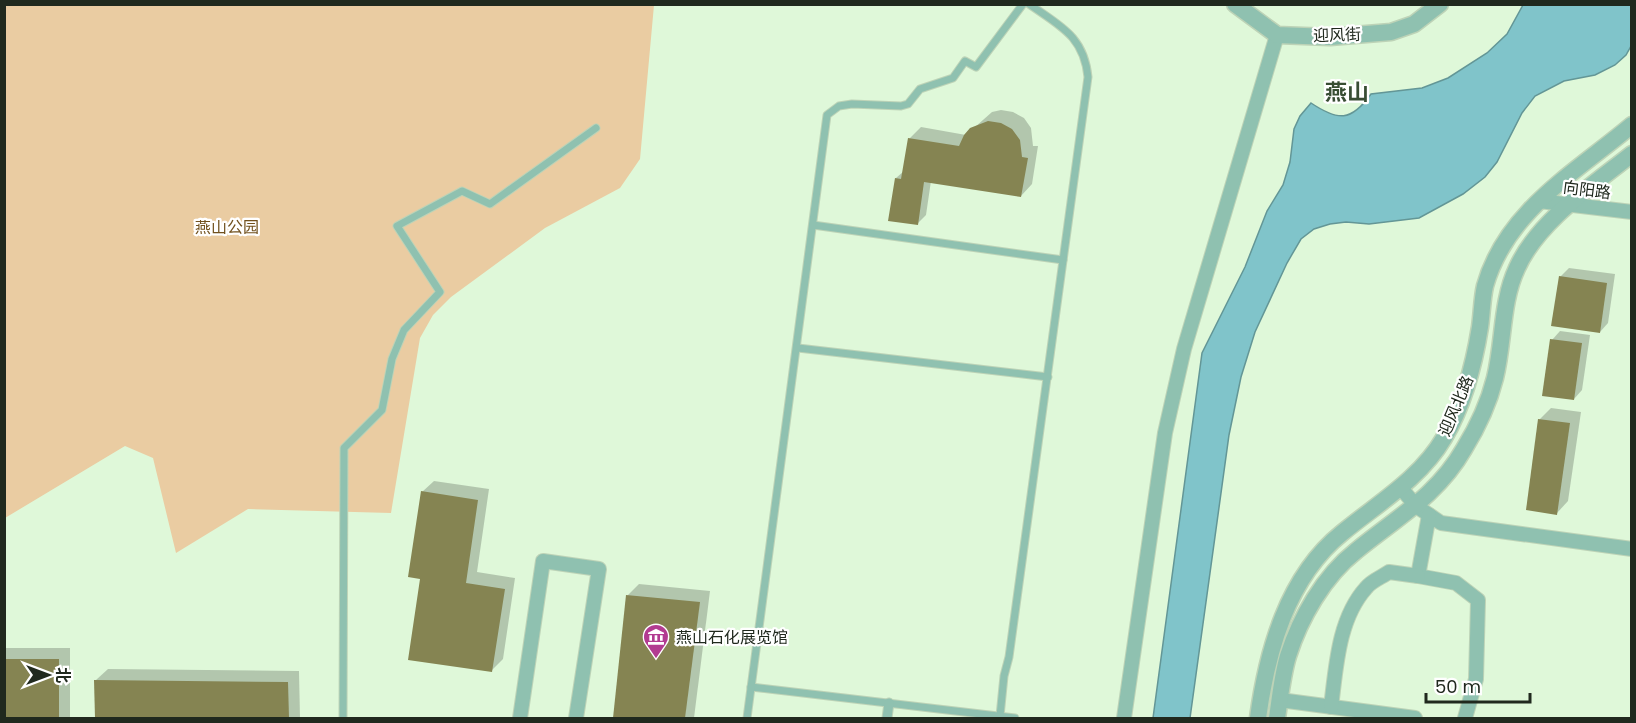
<svg xmlns="http://www.w3.org/2000/svg" width="1636" height="723" font-family="Poppins,'Noto Sans SC',sans-serif">
	<style>
		.green { fill: #eacca2 }
		.water { fill: #80c4ca; stroke: #639696; stroke-width: 1.5 }
		.shadow { fill: #0003 }
		.building { fill: #858452 }
		.lines { fill: none; stroke-linecap: round; stroke-linejoin: round }
		.service-casing { stroke: #bdd3b7; stroke-width: 9 }
		.pedestrian-casing { stroke: #bdd3b7; stroke-width: 11 }
		.minor-casing { stroke: #bdd3b7; stroke-width: 16 }
		.tertiary-casing { stroke: #bdd3b7; stroke-width: 19 }
		.service { stroke: #8fc1b0; stroke-width: 7 }
		.pedestrian { stroke: #8fc1b0; stroke-width: 9 }
		.minor { stroke: #8fc1b0; stroke-width: 14 }
		.tertiary { stroke: #8fc1b0; stroke-width: 16 }
		.labels { text-anchor: middle; dominant-baseline: central; stroke-width: 4.5; stroke-linejoin: round; paint-order: stroke }
		.street-label { font-size: 16px; fill: #20291e; stroke: #fff }
		.park-label { font-size: 16px; fill: #71511e; stroke: #fff }
		.poi-label { font-size: 16px; fill: #20291e; stroke: #fff; text-anchor: start }
		.district-label { font-size: 22px; font-weight: bold; fill: #384d33; stroke: #fff }
	</style>
	<rect width="100%" height="100%" fill="#dff8d9"/>
	<path class="green" d="M 4,5 L 654,5 L 640,159 L 620,188 L 545,228 L 451,297 L 433,315 L 420,338 L 391,513 L 248,509 L 176,553 L 153,458 L 125,446 L 5,518 Z"/>
	<path class="water" d="M 1523,5 L 1631,5 L 1631,46 L 1626,55 L 1615,65 L 1595,75 L 1564,81 L 1535,96 L 1522,113 L 1497,162 L 1485,177 L 1463,194 L 1419,218 L 1369,224 L 1346,222 L 1330,224 L 1314,229 L 1301,239 L 1287,263 L 1255,332 L 1241,377 L 1229,435 L 1190,718 L 1153,718 L 1202,353 L 1245,267 L 1267,211 L 1283,185 L 1290,162 L 1294,129 L 1300,116 L 1311,103 C 1338,121 1351,122 1371,94 L 1422,88 L 1448,78 L 1487,53 L 1507,34 Z"/>
	<g class="shadow">
		<path d="M 1001,110 L 1013,112 L 1024,118 L 1031,128 L 1033,146 L 1038,146 L 1032,184 L 1021,196 L 931,181 L 926,215 L 917,224 L 896,178 L 904,171 L 909,139 L 921,127 L 966,135 L 992,112 Z"/>
		<path d="M 1569,268 L 1615,274 L 1608,323 L 1600,332 L 1560,277 Z"/>
		<path d="M 1560,331 L 1590,335 L 1582,390 L 1574,399 L 1552,340 Z"/>
		<path d="M 1551,408 L 1581,412 L 1568,501 L 1557,513 L 1539,420 Z"/>
		<path d="M 434,481 L 489,489 L 477,572 L 515,578 L 503,659 L 491,671 L 422,577 L 422,492 Z"/>
		<path d="M 639,584 L 710,591 L 694,718 L 615,718 L 628,595 Z"/>
		<rect x="4" y="648" width="66" height="70"/>
		<path d="M 108,669 L 299,671 L 300,718 L 96,718 L 96,680 Z"/>
	</g>
	<g class="building">
		<path d="M 988,121 L 1001,123 L 1012,129 L 1020,140 L 1022,157 L 1028,158 L 1021,197 L 924,182 L 918,225 L 888,221 L 895,178 L 901,179 L 908,138 L 959,146 L 964,135 L 970,128 Z"/>
		<path d="M 1559,276 L 1607,283 L 1600,333 L 1551,326 Z"/>
		<path d="M 1550,339 L 1582,343 L 1574,400 L 1542,396 Z"/>
		<path d="M 1538,419 L 1570,423 L 1557,515 L 1526,510 Z"/>
		<path d="M 421,491 L 478,500 L 466,583 L 505,589 L 492,672 L 408,660 L 420,579 L 408,577 Z"/>
		<path d="M 626,595 L 700,602 L 685,718 L 613,718 Z"/>
		<rect x="4" y="659" width="55" height="59"/>
		<path d="M 94,680 L 288,682 L 289,718 L 95,718 Z"/>
	</g>
	<g class="lines">
		<defs>
			<g id="service">
				<path d="M 813,225 L 1063,260"/>
				<path d="M 798,348 L 1048,377"/>
				<path d="M 751,687 L 1015,718"/>
				<path d="M 1000,716 L 1004,676 L 1009,657 L 1088,77 C 1084,36 1060,26 1029,4"/>
				<path d="M 343,718 L 344,448 L 382,410 L 392,359 L 404,330 L 440,292 L 397,226 L 462,191 L 490,204 L 596,128"/>
				<path d="M 747,718 L 827,115 L 839,106 L 852,104 L 901,106 L 908,104 L 920,89 L 953,78 L 965,61 L 976,67 L 1023,4"/>
			</g>
			<path id="pedestrian" d="M 887,718 L 889,703"/>
			<g id="minor">
				<path d="M 1539,201 L 1632,212"/>
				<path d="M 1401,488 L 1416,506 L 1441,523 L 1632,549"/>
				<path d="M 1429,515 L 1418,576 L 1456,583 L 1478,600 L 1476,679 L 1465,718"/>
				<path d="M 1280,700 L 1415,718"/>
				<path d="M 1331,707 C 1336,668 1338,619 1366,588 C 1371,581 1382,577 1389,572 L 1418,576"/>
				<path d="M 520,718 L 543,561 L 599,569 L 576,718"/>
				<path d="M 1124,718 L 1165,433 L 1184,349 L 1277,35"/>
			</g>
			<g id="tertiary">
				<path d="M 1235,4 L 1277,35 L 1330,37 L 1391,32 L 1414,24 L 1440,4"/>
				<path d="M 1258,718 C 1267,652 1287,577 1342,533 C 1377,504 1420,479 1444,438 C 1464,404 1474,365 1480,327 C 1482,313 1482,299 1485,286 C 1506,211 1576,172 1632,125"/>
				<path d="M 1277,718 C 1280,698 1282,676 1288,656 C 1300,618 1324,576 1356,551 C 1396,518 1437,496 1464,449 C 1477,428 1489,402 1495,378 C 1504,342 1501,302 1517,268 C 1538,221 1593,185 1632,154"/>
			</g>
		</defs>
		<use href="#service" class="service-casing"/>
		<use href="#pedestrian" class="pedestrian-casing"/>
		<use href="#minor" class="minor-casing"/>
		<use href="#tertiary" class="tertiary-casing"/>
		<use href="#service" class="service"/>
		<use href="#pedestrian" class="pedestrian"/>
		<use href="#minor" class="minor"/>
		<use href="#tertiary" class="tertiary"/>
	</g>
	<defs>
		<symbol id="museum-pin" viewBox="-11 -11 22 30"><path d="M0 17L-7.5 6A9.5 9.5 0 1 1 7.5 6Z" fill="#b23b91" stroke="#fff"/><path d="M0-6L6-3V-2H-6V-3ZM-5-1h2V3h-2ZM-1-1h2V3h-2ZM3-1h2V3H3ZM-6 4H6V6H-6Z" fill="#fff"/></symbol>
	</defs>
	<g fill-rule="evenodd">
		<use href="#museum-pin" x="641" y="622" width="30" height="40"/>
	</g>
	<g class="labels">
		<g class="street-label">
			<text transform="translate(1337 35) rotate(-2)">迎风街</text>
			<text transform="translate(1587 190) rotate(7)">向阳路</text>
			<text transform="translate(1456 406) rotate(-67)">迎风北路</text>
		</g>
		<g class="park-label">
			<text x="227" y="227">燕山公园</text>
		</g>
		<g class="poi-label">
			<text x="676" y="637">燕山石化展览馆</text>
		</g>
		<g class="district-label">
			<text x="1347" y="92">燕山</text>
		</g>
	</g>
	<rect width="1636" height="723" fill="none" stroke="#20291e" stroke-width="12"/>
	<g transform="translate(48 675) rotate(90)" stroke="#ffffff" stroke-width="4.5" paint-order="stroke">
	<path d="M0-4.5L10 22L0 15L-10 22Z" fill="#20291e"/>
	<text y="-9" font-size="16" font-weight="bold" text-anchor="middle" fill="#20291e">北</text>
	</g>
	<path d="M1426 693v9h104v-9" fill="none" stroke="#20291e" stroke-width="3"/>
	<text x="1435" y="693" font-size="18" fill="#20291e" stroke="#ffffff" stroke-width="4.5" paint-order="stroke">50 m</text>
</svg>
